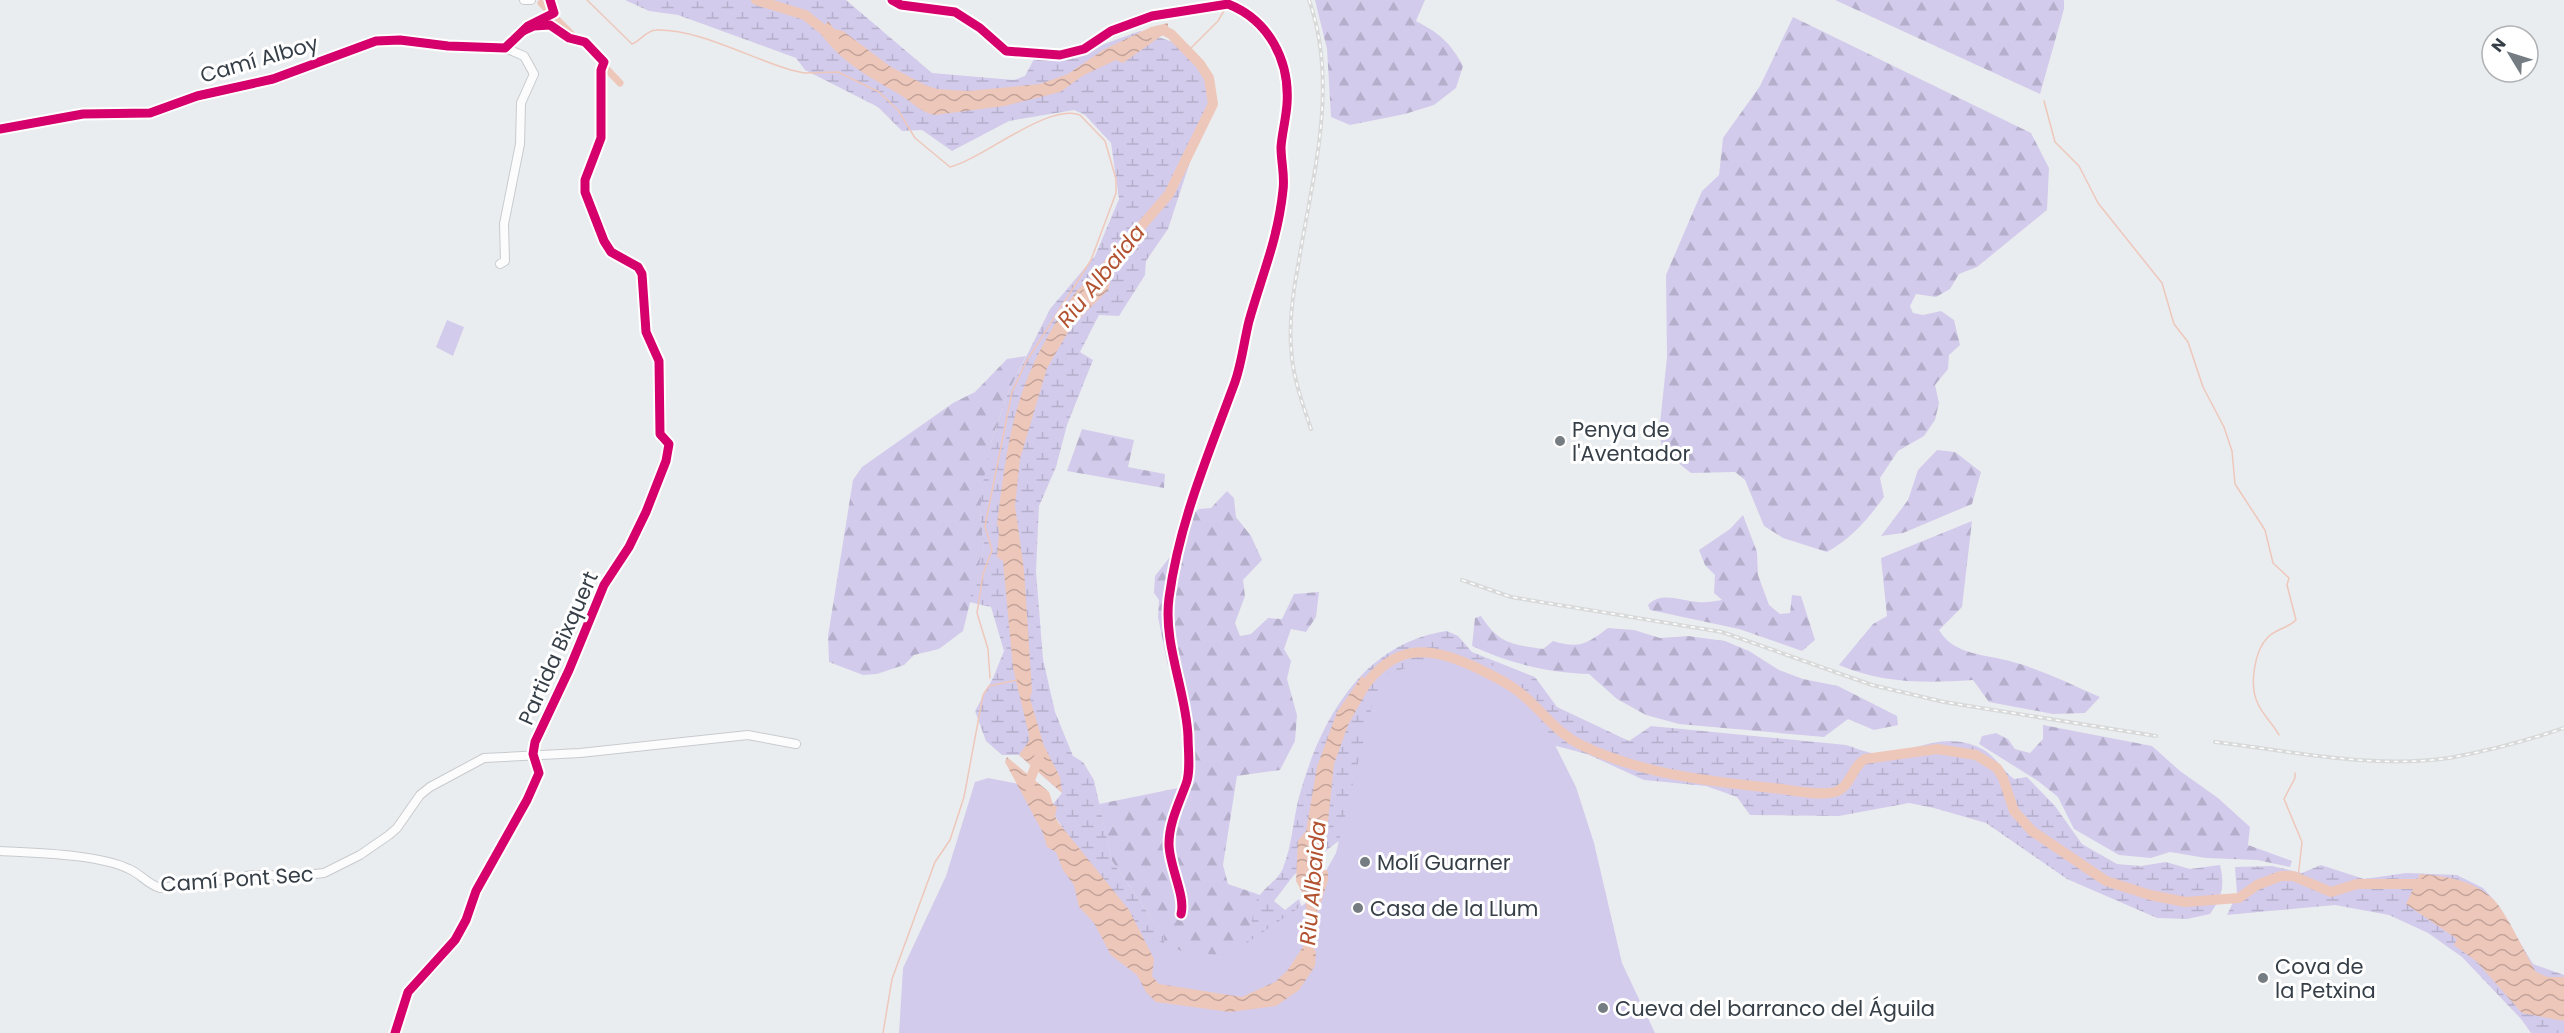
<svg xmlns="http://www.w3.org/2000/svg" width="2564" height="1033" font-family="Poppins,sans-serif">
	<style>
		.forest { fill: url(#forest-firs) }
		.wetland { fill: url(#wetland-marsh) }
		.park { fill: #d3cbeb }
		.water { fill: url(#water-waves) }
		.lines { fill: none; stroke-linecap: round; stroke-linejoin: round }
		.stream { stroke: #eec7bb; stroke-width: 1.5 }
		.canal { stroke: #eec7bb; stroke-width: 7 }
		.river { stroke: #eec7bb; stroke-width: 10 }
		.minor-casing { stroke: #c8cbce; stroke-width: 10 }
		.minor { stroke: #fcfcfd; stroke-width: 8 }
		.rail-casing { stroke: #d8d9d9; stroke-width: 4 }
		.rail { stroke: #fff; stroke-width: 1.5; stroke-dasharray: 4.5; stroke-linecap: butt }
		.cycleway-casing { stroke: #fff; stroke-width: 13 }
		.cycleway { stroke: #d6006c; stroke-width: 9 }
		.poi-dot { fill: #757c82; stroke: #fff; stroke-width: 2 }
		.labels { text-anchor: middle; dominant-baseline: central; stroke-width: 6; stroke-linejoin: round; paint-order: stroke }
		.street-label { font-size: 21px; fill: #363f47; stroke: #fff }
		.poi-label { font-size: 21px; fill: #363f47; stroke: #fff; text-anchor: start }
		.water-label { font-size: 22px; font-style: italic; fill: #b25230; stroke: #fff }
	</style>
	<defs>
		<pattern id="forest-firs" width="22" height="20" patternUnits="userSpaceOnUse" patternTransform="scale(1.5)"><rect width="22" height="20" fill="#d3cbeb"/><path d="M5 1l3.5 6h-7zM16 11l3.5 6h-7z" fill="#b6afcb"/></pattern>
		<pattern id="wetland-marsh" width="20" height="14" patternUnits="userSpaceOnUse" patternTransform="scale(1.5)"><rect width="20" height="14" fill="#d3cbeb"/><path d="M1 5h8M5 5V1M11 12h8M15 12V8" fill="none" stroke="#b6afcb"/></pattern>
		<pattern id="water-waves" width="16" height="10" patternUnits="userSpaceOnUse" patternTransform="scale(1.5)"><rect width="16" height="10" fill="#eec7bb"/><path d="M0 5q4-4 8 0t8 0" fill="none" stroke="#c2a39a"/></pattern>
	</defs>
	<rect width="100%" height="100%" fill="#eaedf0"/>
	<g class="forest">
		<path d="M 1315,0 L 1425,0 L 1416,21 C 1439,33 1451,43 1463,66 L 1456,88 L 1434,105 L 1405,114 L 1350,125 L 1331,117 L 1327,49 Z"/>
		<path d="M 1835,0 L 2064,0 L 2064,9 L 2040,94 Z"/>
		<path d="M 1793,17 L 2031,133 L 2049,168 L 2047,210 L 1977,267 L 1959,274 L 1950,289 L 1936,297 L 1916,294 L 1910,306 L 1913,313 L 1923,315 L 1941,311 L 1954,320 L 1960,345 L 1949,355 L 1948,369 L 1935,385 L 1939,403 L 1935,420 L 1924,436 L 1898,451 L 1880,478 L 1884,497 C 1868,519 1851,539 1827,552 L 1783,538 L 1764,526 L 1745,480 L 1735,472 L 1691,473 L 1663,451 L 1659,433 L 1667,357 L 1666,275 L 1702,191 L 1719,175 L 1723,138 L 1760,86 Z"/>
		<path d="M 1026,356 L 1008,393 L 992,439 L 980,513 L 984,546 L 963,631 L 939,649 L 914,655 L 904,665 L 877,674 L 863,675 L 829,662 L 828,636 L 853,480 L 862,467 L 953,403 L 975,392 L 1007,359 Z"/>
		<path d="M 1082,429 L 1134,440 L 1128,467 L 1165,474 L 1164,488 L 1067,471 Z"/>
		<path d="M 1937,450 L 1955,452 L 1981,472 L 1972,504 L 1903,533 L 1881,536 L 1908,500 L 1918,470 Z"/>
		<path d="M 1227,491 L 1234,498 L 1236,517 L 1251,536 L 1262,560 L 1243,580 L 1245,596 L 1235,623 L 1240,636 L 1251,634 L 1268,618 L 1282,619 L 1294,594 L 1319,592 L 1316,617 L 1306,632 L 1291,629 L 1284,649 L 1291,661 L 1287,679 L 1297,715 L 1295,741 L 1280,770 L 1237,776 L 1223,865 L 1228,884 L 1260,895 C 1252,909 1255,918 1250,931 C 1245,948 1235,958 1224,970 L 1165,954 L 1154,922 L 1112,861 L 1099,804 L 1188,786 L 1186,703 L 1181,672 L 1168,666 L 1158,617 L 1159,600 L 1154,593 L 1155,576 L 1169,558 L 1191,516 L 1199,509 L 1211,508 Z"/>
		<path d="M 1743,515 L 1757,552 L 1758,575 L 1769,605 L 1780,614 L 1790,613 L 1792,595 L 1801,596 L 1815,640 L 1802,651 L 1739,629 L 1650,610 L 1648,605 C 1662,591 1680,601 1698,602 C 1706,603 1714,601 1722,600 L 1714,593 L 1715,575 L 1705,565 L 1699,550 L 1730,529 Z"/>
		<path d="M 1972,521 L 1962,607 L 1939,630 C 1954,656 1987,654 2013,662 C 2043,670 2072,685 2100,697 L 2085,713 L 2053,714 L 1989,702 L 1973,680 C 1926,683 1883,684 1839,665 L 1873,624 L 1887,616 L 1881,558 Z"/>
		<path d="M 1481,616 C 1499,644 1511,644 1543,649 L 1553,641 C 1579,649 1587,644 1608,628 L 1634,630 L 1660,638 L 1688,636 L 1725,641 L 1749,651 L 1779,670 L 1803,679 L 1838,686 L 1897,716 L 1898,725 L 1874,730 L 1848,719 L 1824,737 L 1679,724 L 1646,715 L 1617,699 L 1589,674 C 1548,673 1509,663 1472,646 L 1475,618 Z"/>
		<path d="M 2043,725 L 2152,746 L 2180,771 L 2218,798 L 2250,827 L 2248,845 L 2292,861 L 2290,867 L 2257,860 L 2206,858 L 2170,852 L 2151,858 L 2119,855 L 2074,829 L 2058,797 L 2038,781 L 1979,744 L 1982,736 L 1996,733 L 2008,739 L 2015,749 L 2030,753 L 2043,739 Z"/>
	</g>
	<g class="wetland">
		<path d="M 625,0 L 846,0 L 932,73 L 1014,80 L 1025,76 L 1034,59 L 1063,59 L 1140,31 L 1176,43 L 1205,76 L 1209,104 L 1168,229 L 1146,261 L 1145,275 L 1119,316 L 1099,315 L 1080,352 L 1093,360 L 1067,425 L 1056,467 L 1039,506 L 1036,571 L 1043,659 L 1055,712 L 1073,756 L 1083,762 L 1094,780 L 1112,861 L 1154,922 L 1163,926 L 1165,954 L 1151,953 L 1062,827 L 1055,816 L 1053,804 L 1062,793 L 1019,755 L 1002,755 L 986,741 L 975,711 L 993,678 L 1004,651 L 991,607 L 969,602 L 984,546 L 980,513 L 982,488 L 992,439 L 1008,393 L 1050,309 L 1095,256 L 1119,199 L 1111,143 L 1085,115 L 1074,110 L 1009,121 L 952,151 L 922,130 L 902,131 L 878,107 L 805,70 L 796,58 L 678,15 L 649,11 Z"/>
		<path d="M 1447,631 L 1458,636 L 1472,652 L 1535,677 L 1557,707 L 1629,741 L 1651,726 L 1846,745 C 1854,747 1864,752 1872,753 C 1910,757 1936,730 1976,746 C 1994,753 2000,768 2014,779 L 2027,777 L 2055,806 L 2082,844 L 2117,864 L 2141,866 L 2166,862 L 2190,869 L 2220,865 C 2225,886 2222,897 2210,914 L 2187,919 L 2157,918 L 2067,879 L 1986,823 L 1934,808 L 1909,803 L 1839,816 L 1750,815 L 1737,797 L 1706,786 L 1644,780 L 1587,754 L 1509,734 L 1336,843 L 1294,875 L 1274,901 L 1285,910 L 1299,899 L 1304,915 L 1236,954 C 1241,946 1249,936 1251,926 C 1254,915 1252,906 1259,896 C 1266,886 1279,879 1283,868 C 1292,846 1293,820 1299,797 C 1320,721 1362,643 1447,631 Z"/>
		<path d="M 2321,865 L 2364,879 L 2406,873 L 2457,875 L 2483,888 L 2494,900 L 2533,964 L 2564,975 L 2564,1033 L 2531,1033 L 2521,1019 L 2462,957 L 2428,933 L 2389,915 L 2335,905 L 2227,915 L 2237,894 L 2235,867 L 2272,866 L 2302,873 Z"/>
	</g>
	<g class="park">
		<path d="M 447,320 L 464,327 L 453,356 L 436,347 Z"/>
		<path d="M 1446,656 L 1481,661 L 1509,672 L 1550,735 L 1576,787 L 1594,843 L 1622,963 L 1655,1033 L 899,1033 L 903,968 L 946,876 L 975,782 L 988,778 L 1020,784 L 1140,933 L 1186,953 L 1229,955 L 1309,901 L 1336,853 L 1372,706 L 1383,675 Z"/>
	</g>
	<g class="water">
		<path d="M 828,21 L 834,29 L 843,31 L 891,67 L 925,85 L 937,89 L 968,91 L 1040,84 L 1068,74 L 1103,50 L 1151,27 L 1168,23 L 1168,31 L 1123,63 L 1116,60 L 1084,75 L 1060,92 L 1004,106 L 935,115 C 921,112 914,104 902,96 C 869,76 844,65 820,33 Z"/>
		<path d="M 1105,277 L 1110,283 L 1108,290 L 1071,327 L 1047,368 L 1020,459 L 1015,506 L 1024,570 L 1032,691 L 1030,699 L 1044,746 L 1060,777 L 1062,793 L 1019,755 L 1029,741 L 1029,735 L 1013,668 L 1003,561 L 997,557 L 999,531 L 997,523 C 1008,441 1012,395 1056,322 C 1062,312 1077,287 1087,282 C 1091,279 1099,279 1105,277 Z"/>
		<path d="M 1362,676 L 1371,684 L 1348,725 L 1334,764 L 1325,850 L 1318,858 L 1320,868 L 1328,871 L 1328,880 L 1318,912 L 1308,914 L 1304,896 L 1296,881 L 1298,841 L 1306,831 L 1317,767 L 1337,712 Z"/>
		<path d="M 1007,757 L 1049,792 L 1053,804 L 1057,807 L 1055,816 L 1058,822 L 1129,910 L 1154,959 L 1152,976 L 1159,984 L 1242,997 L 1275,982 L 1287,971 L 1305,944 L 1316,951 L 1315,966 L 1299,990 L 1276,1006 L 1230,1012 L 1156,1002 L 1146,992 L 1137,975 L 1111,955 L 1094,923 L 1079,907 L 1074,885 L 1063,870 L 1056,852 L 1047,847 L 1043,833 L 1005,762 Z"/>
		<path d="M 2420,874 C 2446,876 2474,880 2494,900 C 2506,912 2526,955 2536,972 L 2548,977 L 2564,977 L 2564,1021 L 2522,1013 L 2476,961 L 2454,945 L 2457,939 L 2406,904 Z"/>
	</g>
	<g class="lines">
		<g class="stream">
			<path d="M 587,0 L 632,44 C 640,41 647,30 656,30 C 700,29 749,58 791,70 L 804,73 L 838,72 L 879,92 L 898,110 L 915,138 L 950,167 C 983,159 1047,103 1080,115 L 1105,141 L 1116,179 L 1116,193 L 1091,260 L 1026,362 L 1012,392 L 985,526 L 992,550 L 983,574 L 977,613 L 988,649 L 990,678"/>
			<path d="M 1187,52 L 1218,21 L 1225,9"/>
			<path d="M 2044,101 L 2055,142 L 2079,166 L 2098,203 L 2162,283 L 2174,324 L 2188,342 L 2203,387 L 2224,427 L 2232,451 L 2235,484 L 2265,530 L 2273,563 L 2289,578 L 2287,585 L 2296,620 C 2288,628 2276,629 2268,637 C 2254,651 2249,686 2258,704 C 2263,715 2273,724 2279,735"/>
			<path d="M 2295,773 L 2295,778 L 2284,799 L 2302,842 L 2298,878"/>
			<path d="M 883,1033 L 892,979 L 935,862 L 950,840 L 964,797 L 983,695 L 989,686 L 1017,680"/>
		</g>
		<g class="canal">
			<path d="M 541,3 L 578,41"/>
			<path d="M 601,63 L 620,83"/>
		</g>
		<g class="river">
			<path d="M 756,0 L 805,15 L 834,38"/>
			<path d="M 1088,288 L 1169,194 L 1213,104 L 1209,78 L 1200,64 L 1171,34 L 1163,30 L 1152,33"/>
			<path d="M 1361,691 C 1394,642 1430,645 1479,669 C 1493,676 1507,682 1519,692 C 1541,709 1555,732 1581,745 C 1643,775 1713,782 1781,789 C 1797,791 1820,796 1835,792 C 1852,786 1851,767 1865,759 L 1937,749 L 1976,755 L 1997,768 L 2003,778 L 2014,811 L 2032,831 L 2106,881 L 2150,895 L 2185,902 L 2239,898 L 2257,885 L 2281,876 L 2293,876 L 2331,892 L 2357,884 L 2429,884"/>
			<path d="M 1031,789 L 1028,785 L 1039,757"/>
			<path d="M 1307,960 L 1312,933 L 1311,901"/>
		</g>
		<defs>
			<g id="minor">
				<path d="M 524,0 L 531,0"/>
				<path d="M 892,0 L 901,5 L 955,12 L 980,28 L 1006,51 L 1060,55 L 1084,49 L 1111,31 L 1152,16 L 1228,4 C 1269,20 1290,61 1287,104 C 1286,119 1282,133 1281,147 C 1281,162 1285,176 1283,190 C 1278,239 1262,275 1249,321 C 1244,341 1242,362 1235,382 C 1209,453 1179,522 1169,598 C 1163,644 1186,691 1188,736 C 1188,750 1191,772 1186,784 C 1179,803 1169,823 1169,844 C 1169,866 1186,896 1181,914"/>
				<path d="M 0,129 L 83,114 L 150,113 L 197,96 L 273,79 L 376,41 L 400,40 L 448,46 L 505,48 L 528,26 L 554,13 L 550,0"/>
				<path d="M 500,264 L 505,261 L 504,224 L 520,144 L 521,103 L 534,74 L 524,56 L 505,48"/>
				<path d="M 0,851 C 35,853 98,854 129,869 C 141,874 147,884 160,888 L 254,875 L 297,876 L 324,873 L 360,855 L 389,835 L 397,828 L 420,795 L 430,787 L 484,758 L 580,753 L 748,735 L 796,744"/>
				<path d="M 395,1033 L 408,992 L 455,940 L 466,920 L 476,891 L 527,800 L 539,773 L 533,754 L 535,742 L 569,670 L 604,585 L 629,547 L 646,512 L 666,461 L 669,444 L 660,434 L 659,361 L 646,332 L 642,274 L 638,267 L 611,252 L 604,241 L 585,192 L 585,180 L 601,138 L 601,70 L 604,62 L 585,42 L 569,38 L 550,25 L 534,26 L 523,31"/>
			</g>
		</defs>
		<use href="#minor" class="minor-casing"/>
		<use href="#minor" class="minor"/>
		<defs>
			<g id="rail">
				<path d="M 1309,0 C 1339,85 1313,174 1299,260 C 1294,288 1289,317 1291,346 C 1292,375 1302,402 1311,429"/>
				<path d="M 1462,580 L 1511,597 L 1722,632 L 1872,685 L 1944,702 L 2156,736"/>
				<path d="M 2215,742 C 2291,751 2372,769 2449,758 C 2488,751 2526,741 2564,728"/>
			</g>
		</defs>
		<use href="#rail" class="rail-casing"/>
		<use href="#rail" class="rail"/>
		<defs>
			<g id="cycleway">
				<path d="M 892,0 L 901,5 L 955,12 L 980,28 L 1006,51 L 1060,55 L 1084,49 L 1111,31 L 1152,16 L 1228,4 C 1269,20 1290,61 1287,104 C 1286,119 1282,133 1281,147 C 1281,162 1285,176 1283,190 C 1278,239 1262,275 1249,321 C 1244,341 1242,362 1235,382 C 1209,453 1179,522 1169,598 C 1163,644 1186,691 1188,736 C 1188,750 1191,772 1186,784 C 1179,803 1169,823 1169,844 C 1169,866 1186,896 1181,914"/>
				<path d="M 0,129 L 83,114 L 150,113 L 197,96 L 273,79 L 376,41 L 400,40 L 448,46 L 505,48 L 528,26 L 554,13 L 550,0"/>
				<path d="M 395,1033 L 408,992 L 455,940 L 466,920 L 476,891 L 527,800 L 539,773 L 533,754 L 535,742 L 569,670 L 604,585 L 629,547 L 646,512 L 666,461 L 669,444 L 660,434 L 659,361 L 646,332 L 642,274 L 638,267 L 611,252 L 604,241 L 585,192 L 585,180 L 601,138 L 601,70 L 604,62 L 585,42 L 569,38 L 550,25 L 534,26 L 523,31"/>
			</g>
		</defs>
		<use href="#cycleway" class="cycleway-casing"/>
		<use href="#cycleway" class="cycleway"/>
	</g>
	<g class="poi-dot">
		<circle cx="1560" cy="441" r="6"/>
		<circle cx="1365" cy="862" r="6"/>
		<circle cx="1358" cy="908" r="6"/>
		<circle cx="2263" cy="978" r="6"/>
		<circle cx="1603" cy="1008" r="6"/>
	</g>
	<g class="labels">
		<g class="street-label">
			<text transform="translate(259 59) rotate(-16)">Camí Alboy</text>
			<text transform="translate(558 648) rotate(-66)">Partida Bixquert</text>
			<text transform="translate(237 879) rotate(-4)">Camí Pont Sec</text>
		</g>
		<g class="poi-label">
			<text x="1572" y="429">Penya de<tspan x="1572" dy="24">l'Aventador</tspan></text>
			<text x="1377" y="862">Molí Guarner</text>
			<text x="1370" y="908">Casa de la Llum</text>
			<text x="2275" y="966">Cova de<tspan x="2275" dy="24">la Petxina</tspan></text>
			<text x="1615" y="1008">Cueva del barranco del Águila</text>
		</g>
		<g class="water-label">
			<text transform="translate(1101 276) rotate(-51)">Riu Albaida</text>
			<text transform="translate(1313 883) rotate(-85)">Riu Albaida</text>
		</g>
	</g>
	<g transform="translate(2510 54) rotate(308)"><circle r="28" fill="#ffffff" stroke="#afb2b5" stroke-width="1.5"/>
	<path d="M0-4.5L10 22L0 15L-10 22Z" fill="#757c82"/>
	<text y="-9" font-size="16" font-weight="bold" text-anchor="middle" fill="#363f47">N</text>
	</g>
</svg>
